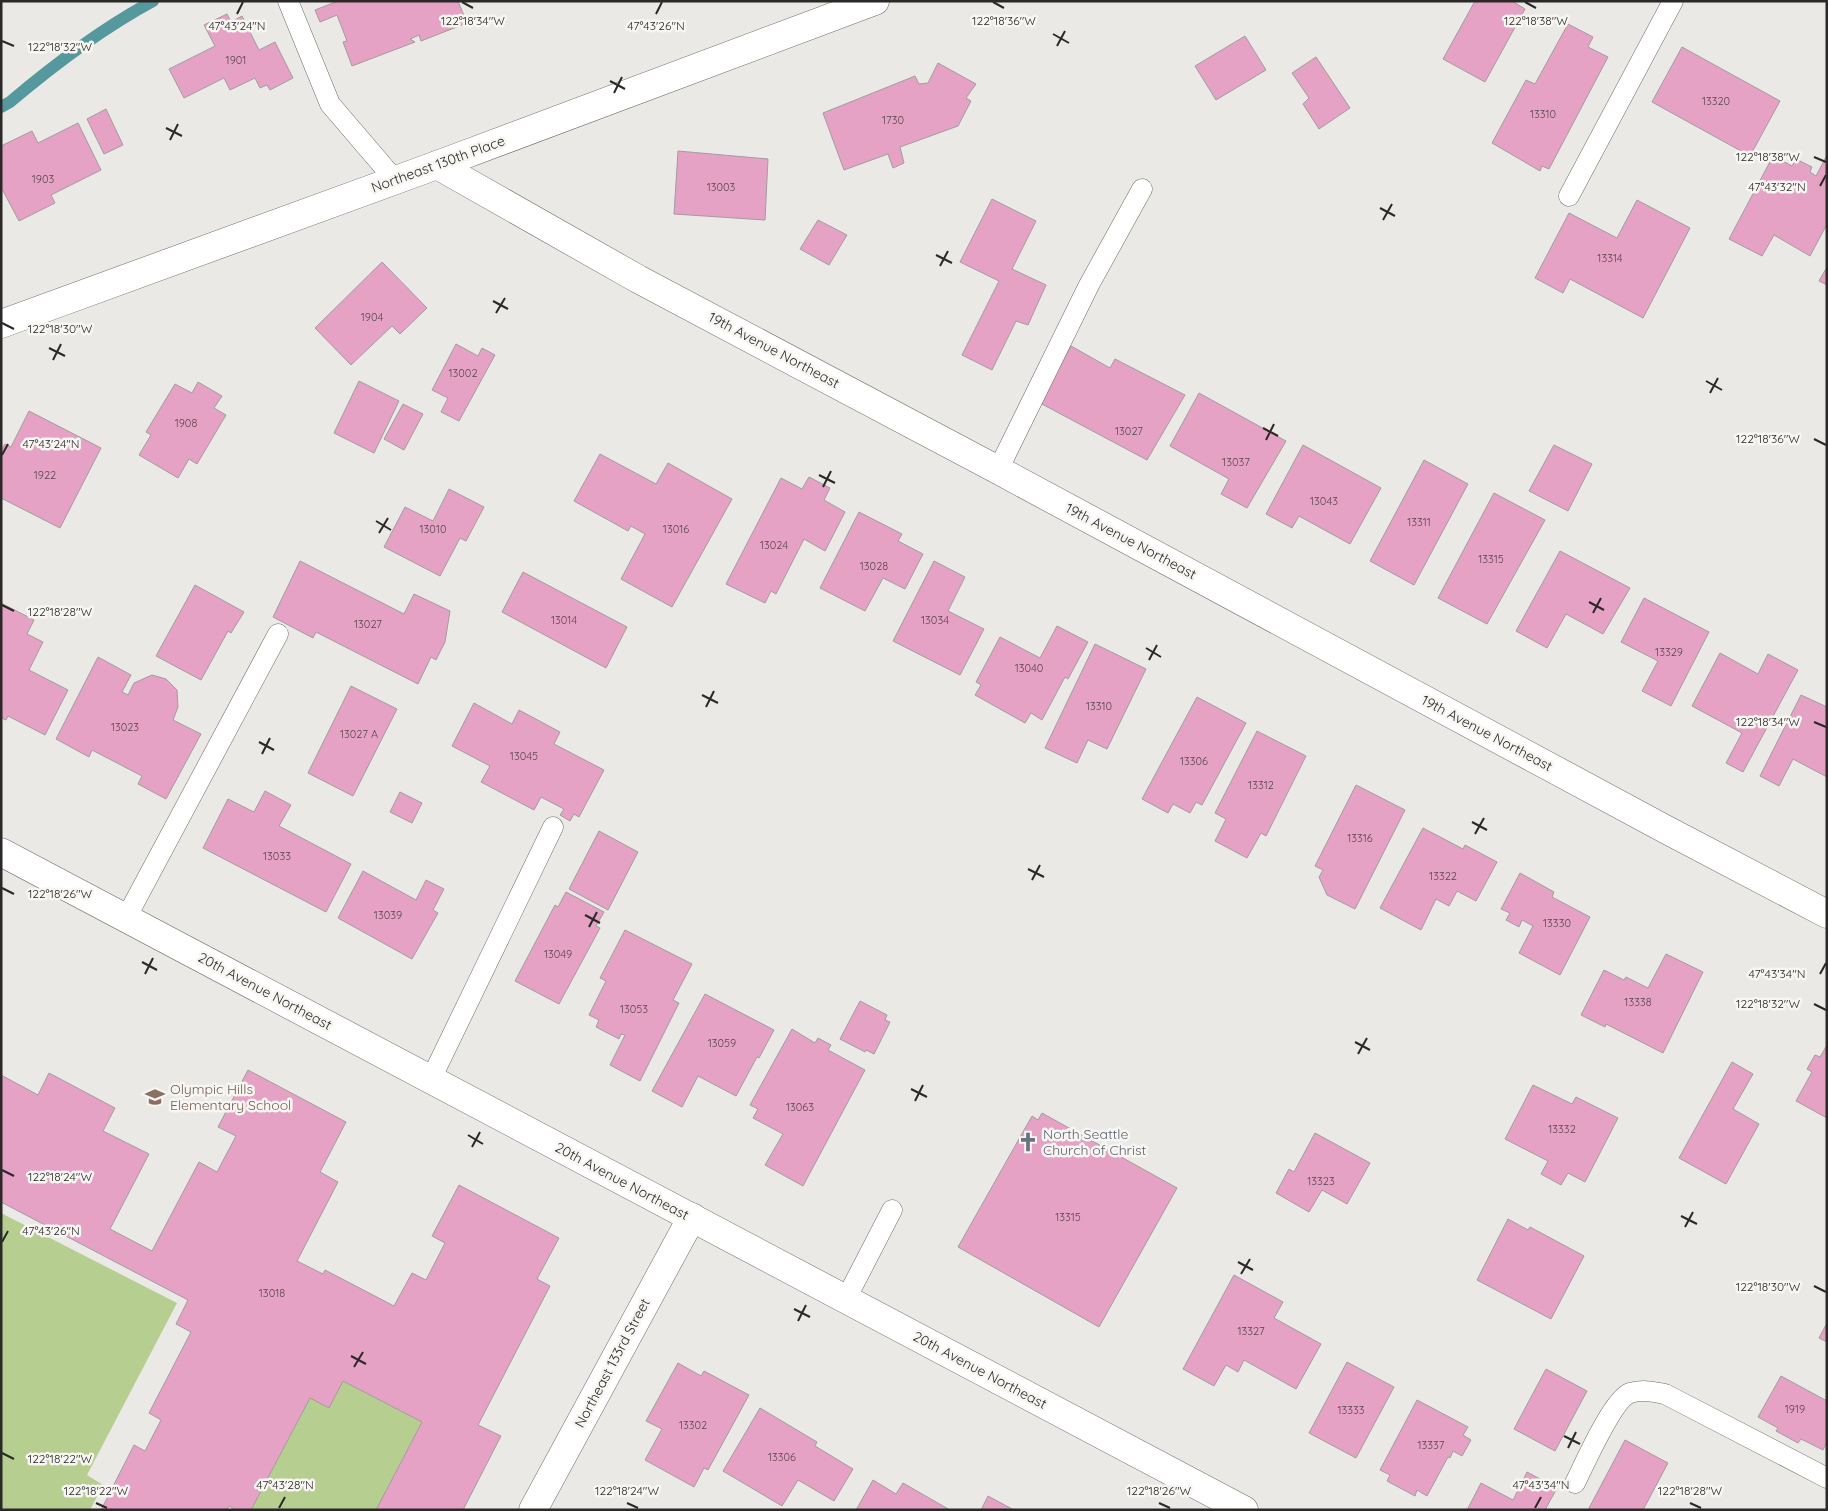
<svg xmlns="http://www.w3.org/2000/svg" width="1828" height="1511" font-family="Quicksand,sans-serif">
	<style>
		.green { fill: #b7ce91 }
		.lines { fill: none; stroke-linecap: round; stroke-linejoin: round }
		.stream { stroke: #55989e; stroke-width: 12 }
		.building { fill: #e6a2c4; stroke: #a19c9e }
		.service-casing { stroke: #6f6d6a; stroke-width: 21 }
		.minor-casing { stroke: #6f6d6a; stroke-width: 29 }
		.service { stroke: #fff; stroke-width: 20 }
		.minor { stroke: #fff; stroke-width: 28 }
		.ticks { fill: none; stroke: #2a2928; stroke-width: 2 }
		.labels { text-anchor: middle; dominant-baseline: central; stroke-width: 5; stroke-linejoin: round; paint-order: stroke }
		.number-label { font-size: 11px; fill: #59474f }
		.street-label { font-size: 14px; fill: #2a2928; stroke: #f8f6f2 }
		.education-label { font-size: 14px; fill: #785e54; stroke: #f8f6f2; text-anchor: start }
		.worship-label { font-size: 14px; fill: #5b616d; stroke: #f8f6f2; text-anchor: start }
		.ticks-label { font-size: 12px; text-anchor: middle; fill: #2a2928; stroke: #f8f6f2; stroke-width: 5; stroke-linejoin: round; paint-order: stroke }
	</style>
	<rect width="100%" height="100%" fill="#ebe9e5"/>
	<g class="green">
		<path d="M 1,1213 L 177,1303 L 87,1475 L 103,1485 L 90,1510 L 1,1510 Z"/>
		<path d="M 343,1381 L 422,1422 L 376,1510 L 251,1510 L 310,1398 Z"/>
	</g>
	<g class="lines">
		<path class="stream" d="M 1,107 L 10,102 C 55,64 101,29 153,1"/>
	</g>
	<g class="building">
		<path d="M 338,1 L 458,1 L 467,23 L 421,41 L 419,35 L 410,39 L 415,42 L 352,66 L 343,42 L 347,41 L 337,15 L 320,22 L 315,10 Z"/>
		<path d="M 1475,1 L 1512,1 L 1525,9 L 1485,82 L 1443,59 Z"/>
		<path d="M 227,14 L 231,22 L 242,16 L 259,50 L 275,42 L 293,78 L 270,90 L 267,85 L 260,88 L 255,78 L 230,90 L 224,78 L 184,98 L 169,69 L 215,46 L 204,25 Z"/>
		<path d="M 1568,24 L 1593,37 L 1588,47 L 1608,57 L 1549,169 L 1542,166 L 1540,171 L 1492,143 L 1526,80 L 1535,84 Z"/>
		<path d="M 1245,36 L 1266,70 L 1216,100 L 1195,66 Z"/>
		<path d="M 1682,47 L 1780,101 L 1750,156 L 1652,102 Z"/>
		<path d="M 1316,57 L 1350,108 L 1319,129 L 1303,104 L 1309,98 L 1292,73 Z"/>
		<path d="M 938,63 L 976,84 L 966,98 L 971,101 L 958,126 L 900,147 L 904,163 L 893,168 L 888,154 L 844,170 L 823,113 L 915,76 L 919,84 L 928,83 Z"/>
		<path d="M 106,109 L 123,145 L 104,154 L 87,119 Z"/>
		<path d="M 78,123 L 101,170 L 51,195 L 55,203 L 19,221 L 1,187 L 1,146 L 32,131 L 38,143 Z"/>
		<path d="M 678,151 L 768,159 L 765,220 L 674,214 Z"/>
		<path d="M 1827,155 L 1827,224 L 1810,256 L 1774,235 L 1762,256 L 1729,239 L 1773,156 L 1792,166 L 1796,159 L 1812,167 L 1810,172 L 1816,176 Z"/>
		<path d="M 992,199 L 1036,221 L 1012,269 L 1046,285 L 1028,325 L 1016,321 L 992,370 L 962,355 L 999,281 L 960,262 Z"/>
		<path d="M 1637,200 L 1690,228 L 1643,318 L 1570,279 L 1563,293 L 1535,278 L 1569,213 L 1617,238 Z"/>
		<path d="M 818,220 L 847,235 L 829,265 L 800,249 Z"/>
		<path d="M 382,262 L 427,308 L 400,334 L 392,326 L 351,365 L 315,328 Z"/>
		<path d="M 1827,267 L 1827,285 L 1819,281 Z"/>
		<path d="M 456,344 L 478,356 L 482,348 L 495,355 L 459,421 L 441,412 L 448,398 L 432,390 Z"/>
		<path d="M 1071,346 L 1110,368 L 1115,359 L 1185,395 L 1147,460 L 1040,403 Z"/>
		<path d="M 359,381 L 399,401 L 374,453 L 334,433 Z"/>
		<path d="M 198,382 L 222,396 L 214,408 L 226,415 L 197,464 L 189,459 L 178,478 L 139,455 L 151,435 L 146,432 L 175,384 L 192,393 Z"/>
		<path d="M 1199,393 L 1286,441 L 1247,508 L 1221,494 L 1229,479 L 1170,446 Z"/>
		<path d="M 403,404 L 423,414 L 404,450 L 384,439 Z"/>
		<path d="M 29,411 L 101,448 L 60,528 L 1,498 L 1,451 L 5,444 L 11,447 Z"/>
		<path d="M 1303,445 L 1381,488 L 1350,544 L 1299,516 L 1292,528 L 1266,514 Z"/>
		<path d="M 1554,445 L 1592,464 L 1568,511 L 1529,491 Z"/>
		<path d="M 600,454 L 656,484 L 668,463 L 732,499 L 672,607 L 621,579 L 645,534 L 631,526 L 628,531 L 574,501 Z"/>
		<path d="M 1424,460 L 1468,484 L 1414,585 L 1370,561 Z"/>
		<path d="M 809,477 L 830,488 L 824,500 L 845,512 L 825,551 L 804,539 L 776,594 L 771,591 L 765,603 L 726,584 L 781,478 L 802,489 Z"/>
		<path d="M 449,489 L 484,507 L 466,541 L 460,538 L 440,576 L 384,547 L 405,507 L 433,521 Z"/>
		<path d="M 1494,493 L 1545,520 L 1487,624 L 1438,598 Z"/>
		<path d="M 859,512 L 902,534 L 898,541 L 923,554 L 905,589 L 883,578 L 865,611 L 820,588 Z"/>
		<path d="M 1560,551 L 1630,588 L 1603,634 L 1566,614 L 1547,648 L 1516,631 Z"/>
		<path d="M 300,561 L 404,614 L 414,594 L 450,611 L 445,642 L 436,660 L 431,657 L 418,684 L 316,632 L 313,638 L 273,617 Z"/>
		<path d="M 934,561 L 965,577 L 948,611 L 984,629 L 960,675 L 893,641 Z"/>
		<path d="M 523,572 L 627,627 L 606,668 L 502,612 Z"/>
		<path d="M 195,585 L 244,612 L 231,633 L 228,631 L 201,680 L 156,656 Z"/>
		<path d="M 1644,598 L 1709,632 L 1671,706 L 1642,691 L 1658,661 L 1621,642 Z"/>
		<path d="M 1,603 L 34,620 L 27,634 L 43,642 L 29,670 L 68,690 L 45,735 L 8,716 L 6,720 L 1,718 Z"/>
		<path d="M 1057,626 L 1088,642 L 1068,679 L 1065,677 L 1042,720 L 1031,713 L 1025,723 L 975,695 L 981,685 L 976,682 L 1000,637 L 1040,658 Z"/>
		<path d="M 1095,644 L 1146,669 L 1107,749 L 1088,740 L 1077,763 L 1045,748 Z"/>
		<path d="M 1720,653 L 1758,674 L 1768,654 L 1798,670 L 1743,772 L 1726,763 L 1742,733 L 1692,706 Z"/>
		<path d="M 98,657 L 131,675 L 122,692 L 128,695 L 134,683 L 152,675 L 166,679 L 177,690 L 178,707 L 173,720 L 201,734 L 166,799 L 138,784 L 142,776 L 92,750 L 89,757 L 56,739 Z"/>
		<path d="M 351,686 L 397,709 L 353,796 L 308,773 Z"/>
		<path d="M 1801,695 L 1827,707 L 1827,777 L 1793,759 L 1779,786 L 1760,776 Z"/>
		<path d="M 1197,697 L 1246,723 L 1202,805 L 1196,802 L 1190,813 L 1173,804 L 1168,813 L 1142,799 Z"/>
		<path d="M 474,703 L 512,724 L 519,710 L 560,732 L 554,744 L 604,770 L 579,817 L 574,814 L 570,821 L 560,815 L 564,809 L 541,797 L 534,810 L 481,782 L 490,766 L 452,746 Z"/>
		<path d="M 1257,731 L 1306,756 L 1266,836 L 1261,833 L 1247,858 L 1215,841 L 1226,819 L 1215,813 Z"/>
		<path d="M 1356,785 L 1405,810 L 1355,909 L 1327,895 L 1319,877 L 1323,870 L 1315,866 Z"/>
		<path d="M 265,791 L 291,805 L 279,826 L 351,864 L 326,912 L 203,848 L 228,799 L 254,812 Z"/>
		<path d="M 400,792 L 422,803 L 412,823 L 390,812 Z"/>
		<path d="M 1423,828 L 1463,849 L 1465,845 L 1497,862 L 1476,901 L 1457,891 L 1449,906 L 1436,899 L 1421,930 L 1380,908 Z"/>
		<path d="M 599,831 L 638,852 L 608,910 L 569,889 Z"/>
		<path d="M 363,871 L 416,900 L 426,880 L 444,889 L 433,910 L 438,913 L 412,959 L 338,918 Z"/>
		<path d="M 1520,873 L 1554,892 L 1552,897 L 1590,917 L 1560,975 L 1519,953 L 1533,926 L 1522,920 L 1519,927 L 1506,920 L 1510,913 L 1501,909 Z"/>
		<path d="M 566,892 L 604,912 L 596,926 L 600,928 L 559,1004 L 515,981 L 555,905 L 558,907 Z"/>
		<path d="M 625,930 L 692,964 L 673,1000 L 679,1003 L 640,1081 L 610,1065 L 625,1035 L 621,1034 L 619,1039 L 596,1027 L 599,1020 L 589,1015 L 606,981 L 600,978 Z"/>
		<path d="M 1666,954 L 1703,972 L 1663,1053 L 1606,1024 L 1605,1027 L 1581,1015 L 1604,970 L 1624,980 L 1626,977 L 1648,988 Z"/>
		<path d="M 705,994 L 774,1030 L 759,1058 L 757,1057 L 736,1096 L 698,1076 L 682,1107 L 652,1091 Z"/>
		<path d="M 860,1001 L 887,1015 L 885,1020 L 890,1022 L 874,1054 L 866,1050 L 865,1052 L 840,1039 Z"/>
		<path d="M 792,1029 L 815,1043 L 818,1038 L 831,1045 L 828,1050 L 865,1070 L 803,1186 L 765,1165 L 783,1134 L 753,1118 L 758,1109 L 750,1105 Z"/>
		<path d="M 1827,1045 L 1827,1118 L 1796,1101 L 1812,1072 L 1807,1069 L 1815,1055 L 1820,1057 Z"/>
		<path d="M 1732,1062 L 1753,1074 L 1733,1109 L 1759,1124 L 1726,1184 L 1679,1158 Z"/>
		<path d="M 248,1070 L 346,1122 L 320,1172 L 338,1182 L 297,1261 L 323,1274 L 325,1270 L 394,1306 L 412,1273 L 426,1280 L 445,1243 L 432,1236 L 459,1185 L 559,1238 L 537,1279 L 550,1286 L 478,1425 L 501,1436 L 463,1510 L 376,1510 L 422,1422 L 343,1381 L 329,1408 L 310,1398 L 251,1510 L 236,1510 L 229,1506 L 227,1510 L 101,1510 L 134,1445 L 145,1451 L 161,1420 L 149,1413 L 191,1332 L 176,1324 L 188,1300 L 1,1202 L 1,1075 L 38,1095 L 49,1073 L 115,1108 L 103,1131 L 149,1154 L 110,1229 L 152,1251 L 199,1162 L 217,1172 L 236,1136 L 218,1127 Z"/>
		<path d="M 1533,1085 L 1572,1104 L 1576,1097 L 1618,1118 L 1585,1182 L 1568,1173 L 1561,1185 L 1541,1174 L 1548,1161 L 1505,1139 Z"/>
		<path d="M 1042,1113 L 1177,1188 L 1099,1327 L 958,1247 L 1032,1116 L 1038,1120 Z"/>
		<path d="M 1315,1133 L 1370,1163 L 1347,1204 L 1322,1190 L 1309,1212 L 1276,1193 L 1289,1169 L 1294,1172 Z"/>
		<path d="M 1508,1219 L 1528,1230 L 1530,1227 L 1584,1256 L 1551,1319 L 1477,1280 Z"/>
		<path d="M 1234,1275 L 1283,1302 L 1274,1318 L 1321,1344 L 1296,1389 L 1244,1360 L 1238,1372 L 1226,1365 L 1214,1386 L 1183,1369 Z"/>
		<path d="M 1827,1323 L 1827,1342 L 1819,1338 Z"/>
		<path d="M 1347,1362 L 1394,1387 L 1356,1458 L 1309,1433 Z"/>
		<path d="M 678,1363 L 701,1376 L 704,1371 L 749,1395 L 708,1470 L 704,1468 L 694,1487 L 645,1460 L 662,1429 L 646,1421 Z"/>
		<path d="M 1546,1369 L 1587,1391 L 1555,1451 L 1514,1429 Z"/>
		<path d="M 1781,1376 L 1827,1401 L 1827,1442 L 1823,1450 L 1801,1439 L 1798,1443 L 1776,1431 L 1778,1428 L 1758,1417 Z"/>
		<path d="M 1417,1400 L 1468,1427 L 1463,1435 L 1471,1440 L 1462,1456 L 1453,1451 L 1450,1458 L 1448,1457 L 1427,1496 L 1417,1490 L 1415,1496 L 1387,1481 L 1390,1475 L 1380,1470 Z"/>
		<path d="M 760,1408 L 817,1442 L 815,1446 L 853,1469 L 834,1501 L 798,1480 L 782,1506 L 723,1471 Z"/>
		<path d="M 1625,1440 L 1668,1463 L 1643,1510 L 1588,1510 Z"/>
		<path d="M 1527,1472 L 1557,1488 L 1545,1510 L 1467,1510 L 1481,1483 L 1513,1500 Z"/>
		<path d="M 873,1480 L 896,1494 L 903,1483 L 950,1510 L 856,1510 Z"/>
		<path d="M 988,1496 L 1014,1510 L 981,1510 Z"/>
	</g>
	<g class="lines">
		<defs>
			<g id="service">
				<path d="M 288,1 L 330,104 L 395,180"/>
				<path d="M 1569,196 L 1673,1"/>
				<path d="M 998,470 L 1089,285 L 1142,189"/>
				<path d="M 126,918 L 278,634"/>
				<path d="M 431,1079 L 553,827"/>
				<path d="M 846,1299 L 892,1210"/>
				<path d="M 1575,1483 C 1584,1465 1613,1399 1630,1393 C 1642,1389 1654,1392 1665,1394 L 1827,1478"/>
			</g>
			<g id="minor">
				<path d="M 437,165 L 638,279 L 998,470 L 1665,829 L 1827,914"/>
				<path d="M 1,324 L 437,165 L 875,1"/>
				<path d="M 1,852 L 1244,1510"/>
				<path d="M 533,1510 L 692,1217"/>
			</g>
		</defs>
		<use href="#service" class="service-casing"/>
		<use href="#minor" class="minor-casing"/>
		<use href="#service" class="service"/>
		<use href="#minor" class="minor"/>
	</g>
	<path class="ticks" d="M 462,2 L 473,8M 993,2 L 1004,8M 1525,2 L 1536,8M 237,14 L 243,2M 656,14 L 662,2M 1053,34 L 1069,43M 2,41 L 14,46M 1057,46 L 1065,31M 610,81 L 625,89M 614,93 L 622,77M 166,128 L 182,136M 170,140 L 178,124M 1814,157 L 1826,162M 1820,186 L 1826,175M 1380,208 L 1395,216M 1383,220 L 1392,204M 936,255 L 952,263M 940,266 L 948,251M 493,301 L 508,309M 496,313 L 505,298M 2,323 L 14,329M 49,348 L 65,356M 53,360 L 61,344M 1706,381 L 1722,390M 1710,393 L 1718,378M 1263,428 L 1278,436M 1814,439 L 1826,445M 1266,440 L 1274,424M 2,455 L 8,444M 819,475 L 835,483M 823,487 L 831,471M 376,521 L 391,530M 379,533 L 388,518M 1589,602 L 1604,610M 2,605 L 14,611M 1593,613 L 1601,598M 1146,648 L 1161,657M 1149,660 L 1157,645M 702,695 L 718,703M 706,707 L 714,691M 1814,722 L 1826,727M 259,742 L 274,750M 262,754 L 270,738M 1472,822 L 1487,830M 1475,834 L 1484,818M 1028,869 L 1044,877M 1032,880 L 1040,865M 2,888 L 14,894M 585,915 L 600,923M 589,927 L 597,912M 142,962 L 157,970M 145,974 L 153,958M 1820,974 L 1826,963M 1814,1004 L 1826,1010M 1355,1042 L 1370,1050M 1358,1054 L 1367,1038M 911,1089 L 927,1097M 915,1101 L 923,1085M 468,1135 L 483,1144M 472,1147 L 480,1132M 2,1170 L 14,1176M 1681,1216 L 1697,1224M 1685,1227 L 1693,1212M 2,1242 L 8,1231M 1238,1262 L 1253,1270M 1241,1274 L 1250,1259M 1814,1286 L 1826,1292M 794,1309 L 810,1317M 798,1321 L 806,1305M 351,1356 L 366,1364M 354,1367 L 363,1352M 1564,1436 L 1580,1444M 1568,1448 L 1576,1432M 2,1453 L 14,1459M 96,1503 L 107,1508M 627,1503 L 638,1508M 1159,1503 L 1170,1508M 1690,1503 L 1701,1508M 279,1508 L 285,1497M 1535,1508 L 1541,1497"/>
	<defs>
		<symbol id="school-bare" viewBox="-9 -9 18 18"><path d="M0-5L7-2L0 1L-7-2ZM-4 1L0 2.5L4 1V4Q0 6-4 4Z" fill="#8d6e63" stroke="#f8f6f2" stroke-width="2.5" paint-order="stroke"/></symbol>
		<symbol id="church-bare" viewBox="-9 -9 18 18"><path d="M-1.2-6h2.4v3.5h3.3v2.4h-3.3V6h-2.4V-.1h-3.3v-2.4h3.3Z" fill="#6b7280" stroke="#f8f6f2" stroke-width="2.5" paint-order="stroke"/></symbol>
	</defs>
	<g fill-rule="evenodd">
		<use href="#school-bare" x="141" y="1083" width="28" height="28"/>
		<use href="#church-bare" x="1014" y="1128" width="28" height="28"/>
	</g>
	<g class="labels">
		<g class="number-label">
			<text x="236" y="60">1901</text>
			<text x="1716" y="101">13320</text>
			<text x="1543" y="114">13310</text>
			<text x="893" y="120">1730</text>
			<text x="43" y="179">1903</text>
			<text x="721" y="187">13003</text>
			<text x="1610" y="258">13314</text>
			<text x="372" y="317">1904</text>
			<text x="463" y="373">13002</text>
			<text x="186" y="423">1908</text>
			<text x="1129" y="431">13027</text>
			<text x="1236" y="462">13037</text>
			<text x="45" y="475">1922</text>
			<text x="1324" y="501">13043</text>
			<text x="1419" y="522">13311</text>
			<text x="433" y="529">13010</text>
			<text x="676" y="529">13016</text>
			<text x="774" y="545">13024</text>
			<text x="1491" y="559">13315</text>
			<text x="874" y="566">13028</text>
			<text x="564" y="620">13014</text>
			<text x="935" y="620">13034</text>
			<text x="368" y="624">13027</text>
			<text x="1669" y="652">13329</text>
			<text x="1029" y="668">13040</text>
			<text x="1099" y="706">13310</text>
			<text x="125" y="727">13023</text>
			<text x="359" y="734">13027 A</text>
			<text x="524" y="756">13045</text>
			<text x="1194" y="761">13306</text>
			<text x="1261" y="785">13312</text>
			<text x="1360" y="838">13316</text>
			<text x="277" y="856">13033</text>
			<text x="1443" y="876">13322</text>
			<text x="388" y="915">13039</text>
			<text x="1557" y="923">13330</text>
			<text x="558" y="954">13049</text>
			<text x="1638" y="1002">13338</text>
			<text x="634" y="1009">13053</text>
			<text x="722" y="1043">13059</text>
			<text x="800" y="1107">13063</text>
			<text x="1562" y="1129">13332</text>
			<text x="1321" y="1181">13323</text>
			<text x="1068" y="1217">13315</text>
			<text x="272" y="1293">13018</text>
			<text x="1251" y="1331">13327</text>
			<text x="1795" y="1409">1919</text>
			<text x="1351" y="1410">13333</text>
			<text x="693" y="1425">13302</text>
			<text x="1431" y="1445">13337</text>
			<text x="782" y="1457">13306</text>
		</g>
		<g class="street-label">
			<text transform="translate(438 164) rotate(-20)">Northeast 130th Place</text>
			<text transform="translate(774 350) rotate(28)">19th Avenue Northeast</text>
			<text transform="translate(1131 541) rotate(28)">19th Avenue Northeast</text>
			<text transform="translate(1487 733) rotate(28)">19th Avenue Northeast</text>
			<text transform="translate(265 991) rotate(28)">20th Avenue Northeast</text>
			<text transform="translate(622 1181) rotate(28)">20th Avenue Northeast</text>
			<text transform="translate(612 1363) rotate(-62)">Northeast 133rd Street</text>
			<text transform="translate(980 1370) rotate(28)">20th Avenue Northeast</text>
		</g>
		<g class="education-label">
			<text x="170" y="1089">Olympic Hills<tspan x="170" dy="16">Elementary School</tspan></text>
		</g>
		<g class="worship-label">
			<text x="1043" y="1134">North Seattle<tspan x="1043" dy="16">Church of Christ</tspan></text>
		</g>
	</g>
	<g class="ticks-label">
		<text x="473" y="25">122°18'34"W</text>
		<text x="1004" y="25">122°18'36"W</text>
		<text x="1536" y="25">122°18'38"W</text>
		<text x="237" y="30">47°43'24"N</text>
		<text x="656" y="30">47°43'26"N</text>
		<text x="60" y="51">122°18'32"W</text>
		<text x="1768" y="161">122°18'38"W</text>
		<text x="1777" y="191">47°43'32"N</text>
		<text x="60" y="333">122°18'30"W</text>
		<text x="1768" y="443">122°18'36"W</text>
		<text x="51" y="448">47°43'24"N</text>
		<text x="60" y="616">122°18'28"W</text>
		<text x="1768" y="726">122°18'34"W</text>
		<text x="60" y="898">122°18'26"W</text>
		<text x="1777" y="978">47°43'34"N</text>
		<text x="1768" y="1008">122°18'32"W</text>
		<text x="60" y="1181">122°18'24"W</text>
		<text x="51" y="1235">47°43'26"N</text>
		<text x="1768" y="1291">122°18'30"W</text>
		<text x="60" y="1463">122°18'22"W</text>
		<text x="285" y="1489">47°43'28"N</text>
		<text x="1541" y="1489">47°43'34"N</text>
		<text x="96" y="1495">122°18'22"W</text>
		<text x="627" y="1495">122°18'24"W</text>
		<text x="1159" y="1495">122°18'26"W</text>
		<text x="1690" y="1495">122°18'28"W</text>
	</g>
	<rect width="1828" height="1511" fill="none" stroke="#2a2928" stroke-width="5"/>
</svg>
